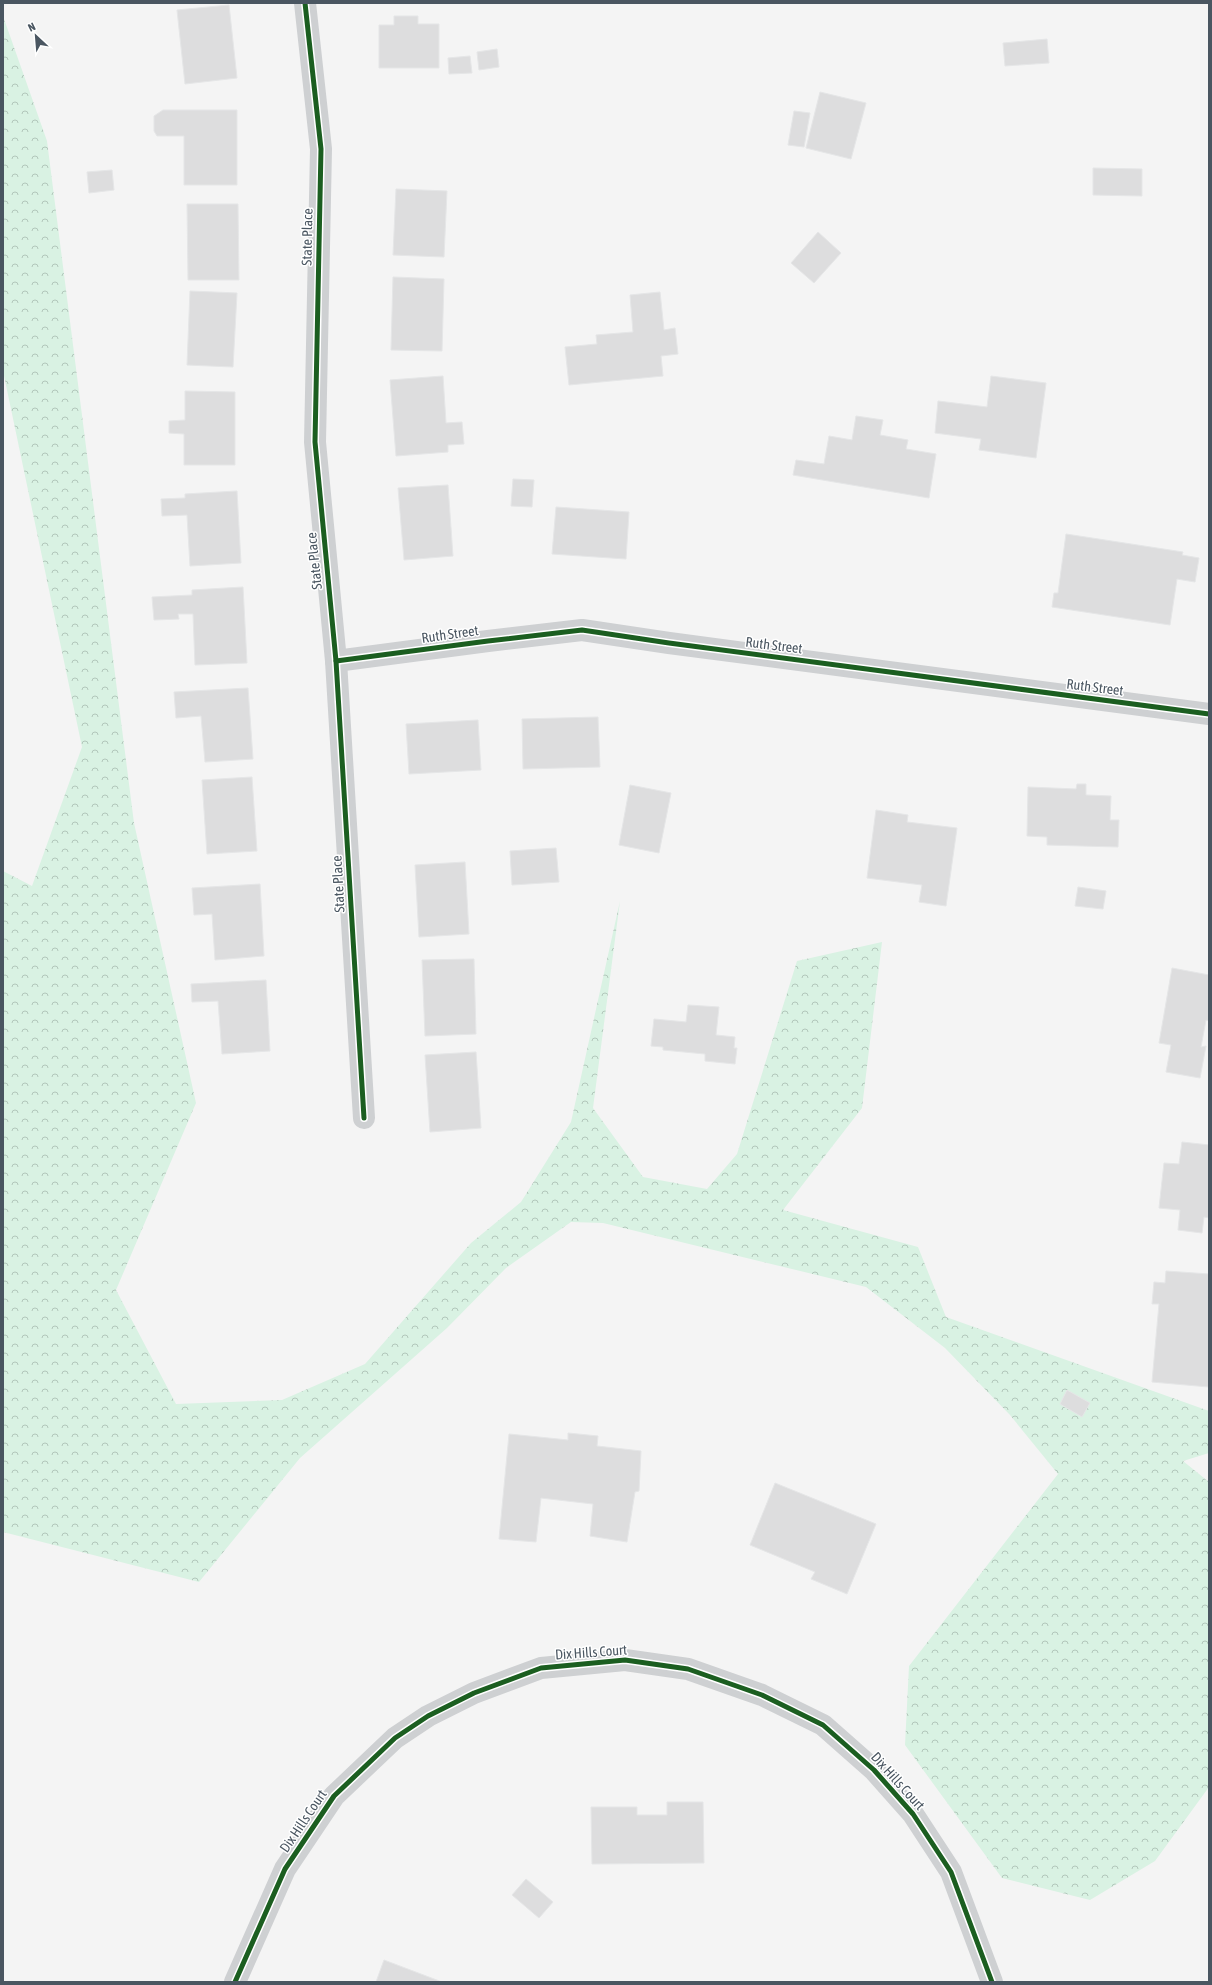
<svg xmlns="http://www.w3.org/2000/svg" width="1212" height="1985" font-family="'Asap Condensed',sans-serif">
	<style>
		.forest { fill: url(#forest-crowns) }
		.building { fill: #ddddde; stroke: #e5e6e7 }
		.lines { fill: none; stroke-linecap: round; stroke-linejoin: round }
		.minor { stroke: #ced0d2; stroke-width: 22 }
		.cycleway-casing { stroke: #fff; stroke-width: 8 }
		.cycleway { stroke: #1b5e20; stroke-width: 5 }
		.labels { text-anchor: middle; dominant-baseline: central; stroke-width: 3; stroke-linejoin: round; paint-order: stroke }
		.street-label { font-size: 14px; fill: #4a5661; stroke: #fff }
	</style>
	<defs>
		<pattern id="forest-crowns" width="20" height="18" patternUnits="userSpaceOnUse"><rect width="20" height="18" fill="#d9f2e3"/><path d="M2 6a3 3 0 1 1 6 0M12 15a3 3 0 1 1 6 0" fill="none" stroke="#b2c7bb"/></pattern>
	</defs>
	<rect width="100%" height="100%" fill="#f4f4f4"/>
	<path class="forest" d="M 3,16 L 47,141 L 134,823 L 196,1103 L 116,1290 L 176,1404 L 282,1400 L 365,1364 L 471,1243 L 521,1202 L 571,1122 L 620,901 L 593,1108 L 643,1177 L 707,1189 L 737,1154 L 797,961 L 882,942 L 862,1108 L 783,1210 L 918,1247 L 946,1317 L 1209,1411 L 1209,1453 L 1183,1461 L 1209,1482 L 1209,1787 L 1155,1861 L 1090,1900 L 1002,1878 L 905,1745 L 909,1666 L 1058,1474 L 1010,1415 L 945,1348 L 866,1287 L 603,1223 L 571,1222 L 506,1268 L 447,1328 L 300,1458 L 199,1582 L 3,1532 L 3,871 L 32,886 L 82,747 L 3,371 Z"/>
	<g class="building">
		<path d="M 229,5 L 237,78 L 185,84 L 177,10 Z"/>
		<path d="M 394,16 L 418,16 L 418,24 L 439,24 L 439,68 L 379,68 L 379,25 L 394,25 Z"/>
		<path d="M 1047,39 L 1049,63 L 1005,66 L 1003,43 Z"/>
		<path d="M 497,49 L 499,67 L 479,70 L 477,52 Z"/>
		<path d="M 470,56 L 472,73 L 449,74 L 448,58 Z"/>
		<path d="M 820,92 L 866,103 L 851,159 L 806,148 Z"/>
		<path d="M 163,110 L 237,110 L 237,185 L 184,185 L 184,136 L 157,136 L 154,131 L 154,116 Z"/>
		<path d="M 794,111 L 810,113 L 804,147 L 788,145 Z"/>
		<path d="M 1093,168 L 1142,169 L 1142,196 L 1093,195 Z"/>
		<path d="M 112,170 L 114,190 L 89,193 L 87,172 Z"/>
		<path d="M 396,189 L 447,191 L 444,257 L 393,255 Z"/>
		<path d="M 187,204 L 238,204 L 239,280 L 188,280 Z"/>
		<path d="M 818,232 L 841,253 L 814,283 L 791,263 Z"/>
		<path d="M 393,277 L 444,279 L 442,351 L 391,350 Z"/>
		<path d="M 190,291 L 237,293 L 233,367 L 187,365 Z"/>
		<path d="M 660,292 L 664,330 L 675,328 L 678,354 L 661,356 L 663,376 L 569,385 L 565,347 L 597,344 L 596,335 L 633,332 L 630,295 Z"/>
		<path d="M 443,376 L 446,423 L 462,422 L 464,444 L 448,445 L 448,452 L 396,456 L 390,380 Z"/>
		<path d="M 991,376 L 1046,383 L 1036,458 L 979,450 L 981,439 L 935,433 L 938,401 L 987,407 Z"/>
		<path d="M 185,391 L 235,392 L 235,465 L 184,465 L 184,434 L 169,433 L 169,421 L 185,420 Z"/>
		<path d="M 856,416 L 883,420 L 880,435 L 908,440 L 906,449 L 936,454 L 929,498 L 793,475 L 796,460 L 824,464 L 829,436 L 852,440 Z"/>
		<path d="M 513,479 L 534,480 L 532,507 L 511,506 Z"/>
		<path d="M 448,485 L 453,556 L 404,560 L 398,488 Z"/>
		<path d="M 237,491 L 241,563 L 190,566 L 187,515 L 162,516 L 161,499 L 185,498 L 185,494 Z"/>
		<path d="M 556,507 L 629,512 L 626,559 L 552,554 Z"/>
		<path d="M 1066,534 L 1183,552 L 1182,555 L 1199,558 L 1195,582 L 1177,579 L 1170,625 L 1052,607 L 1054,593 L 1058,593 Z"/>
		<path d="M 243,587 L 247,663 L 195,665 L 193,614 L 178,614 L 179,619 L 154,620 L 152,597 L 192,595 L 192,590 Z"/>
		<path d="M 248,688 L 253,759 L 205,762 L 201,716 L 176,718 L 174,692 Z"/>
		<path d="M 598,717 L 600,767 L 523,769 L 522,719 Z"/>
		<path d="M 478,720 L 481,770 L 409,774 L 406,724 Z"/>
		<path d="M 252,777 L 257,851 L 207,854 L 202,780 Z"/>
		<path d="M 1077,784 L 1086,784 L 1086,795 L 1111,796 L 1110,820 L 1119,820 L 1118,847 L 1047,845 L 1047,837 L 1027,836 L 1028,787 L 1076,789 Z"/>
		<path d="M 630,785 L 671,793 L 659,853 L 619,845 Z"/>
		<path d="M 876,810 L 908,815 L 907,822 L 957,828 L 946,906 L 919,902 L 922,885 L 867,878 Z"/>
		<path d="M 556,848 L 559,882 L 512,885 L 510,851 Z"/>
		<path d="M 465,862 L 469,934 L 419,937 L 415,865 Z"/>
		<path d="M 260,884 L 264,956 L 215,960 L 212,914 L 194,915 L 192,888 Z"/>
		<path d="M 1078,887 L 1106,891 L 1103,909 L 1075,906 Z"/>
		<path d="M 474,959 L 476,1034 L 425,1036 L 422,960 Z"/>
		<path d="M 1172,968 L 1209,975 L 1209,1021 L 1206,1020 L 1201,1047 L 1206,1046 L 1200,1078 L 1166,1072 L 1171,1045 L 1159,1043 Z"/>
		<path d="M 266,980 L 270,1051 L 222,1054 L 218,1001 L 192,1002 L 191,984 Z"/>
		<path d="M 688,1005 L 719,1007 L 716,1035 L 735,1037 L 734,1048 L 737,1048 L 735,1064 L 705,1061 L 705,1054 L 663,1050 L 663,1047 L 651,1046 L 654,1019 L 686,1022 Z"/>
		<path d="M 476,1052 L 481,1128 L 430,1132 L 425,1055 Z"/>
		<path d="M 1182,1142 L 1209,1145 L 1209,1218 L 1204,1217 L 1202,1233 L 1178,1230 L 1180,1210 L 1159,1208 L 1164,1163 L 1179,1164 Z"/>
		<path d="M 1166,1271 L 1209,1274 L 1209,1387 L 1152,1382 L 1159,1304 L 1152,1304 L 1154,1282 L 1165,1283 Z"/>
		<path d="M 1067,1390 L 1090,1403 L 1082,1417 L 1060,1404 Z"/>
		<path d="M 568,1433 L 598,1436 L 597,1446 L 641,1451 L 639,1491 L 635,1492 L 627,1542 L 590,1536 L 593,1504 L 541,1498 L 536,1542 L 499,1539 L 509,1434 L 568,1440 Z"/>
		<path d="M 775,1483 L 876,1524 L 847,1594 L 811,1579 L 815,1572 L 750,1545 Z"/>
		<path d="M 667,1802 L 703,1802 L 704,1863 L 592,1864 L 591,1807 L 637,1807 L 637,1815 L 667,1815 Z"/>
		<path d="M 526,1879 L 553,1902 L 539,1918 L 512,1895 Z"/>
		<path d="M 384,1960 L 442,1982 L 376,1982 Z"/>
	</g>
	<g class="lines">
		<g class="minor">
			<path d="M 305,3 L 321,149 L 315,442 L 336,661 L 364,1118"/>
			<path d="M 336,661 L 488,641 L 582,630 L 669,643 L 1209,714"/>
			<path d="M 235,1982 L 285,1869 L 334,1796 L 395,1738 L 428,1716 L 474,1693 L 541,1668 L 625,1660 L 688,1669 L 762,1695 L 823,1725 L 874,1770 L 913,1814 L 951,1872 L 992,1982"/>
		</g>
		<defs>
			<g id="cycleway">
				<path d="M 305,3 L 321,149 L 315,442 L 336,661 L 364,1118"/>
				<path d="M 336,661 L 488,641 L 582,630 L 669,643 L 1209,714"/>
				<path d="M 235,1982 L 285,1869 L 334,1796 L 395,1738 L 428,1716 L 474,1693 L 541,1668 L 625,1660 L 688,1669 L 762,1695 L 823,1725 L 874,1770 L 913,1814 L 951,1872 L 992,1982"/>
			</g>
		</defs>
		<use href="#cycleway" class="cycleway-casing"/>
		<use href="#cycleway" class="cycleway"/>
	</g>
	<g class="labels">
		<g class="street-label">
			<text transform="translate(307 237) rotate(-89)">State Place</text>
			<text transform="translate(314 561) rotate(-96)">State Place</text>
			<text transform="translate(450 634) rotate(-8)">Ruth Street</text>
			<text transform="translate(774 645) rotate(7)">Ruth Street</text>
			<text transform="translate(1095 687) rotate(7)">Ruth Street</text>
			<text transform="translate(338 884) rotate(-93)">State Place</text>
			<text transform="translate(591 1652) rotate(-4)">Dix Hills Court</text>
			<text transform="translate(898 1781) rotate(48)">Dix Hills Court</text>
			<text transform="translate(303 1821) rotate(-56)">Dix Hills Court</text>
		</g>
	</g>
	<rect width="1212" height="1985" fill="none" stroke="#4a5661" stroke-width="8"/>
	<g transform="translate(36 36) rotate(334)" stroke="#ffffff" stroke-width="3" paint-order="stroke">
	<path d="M0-3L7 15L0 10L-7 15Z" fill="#4a5661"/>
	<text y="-6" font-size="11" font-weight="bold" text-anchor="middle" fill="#4a5661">N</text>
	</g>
</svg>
